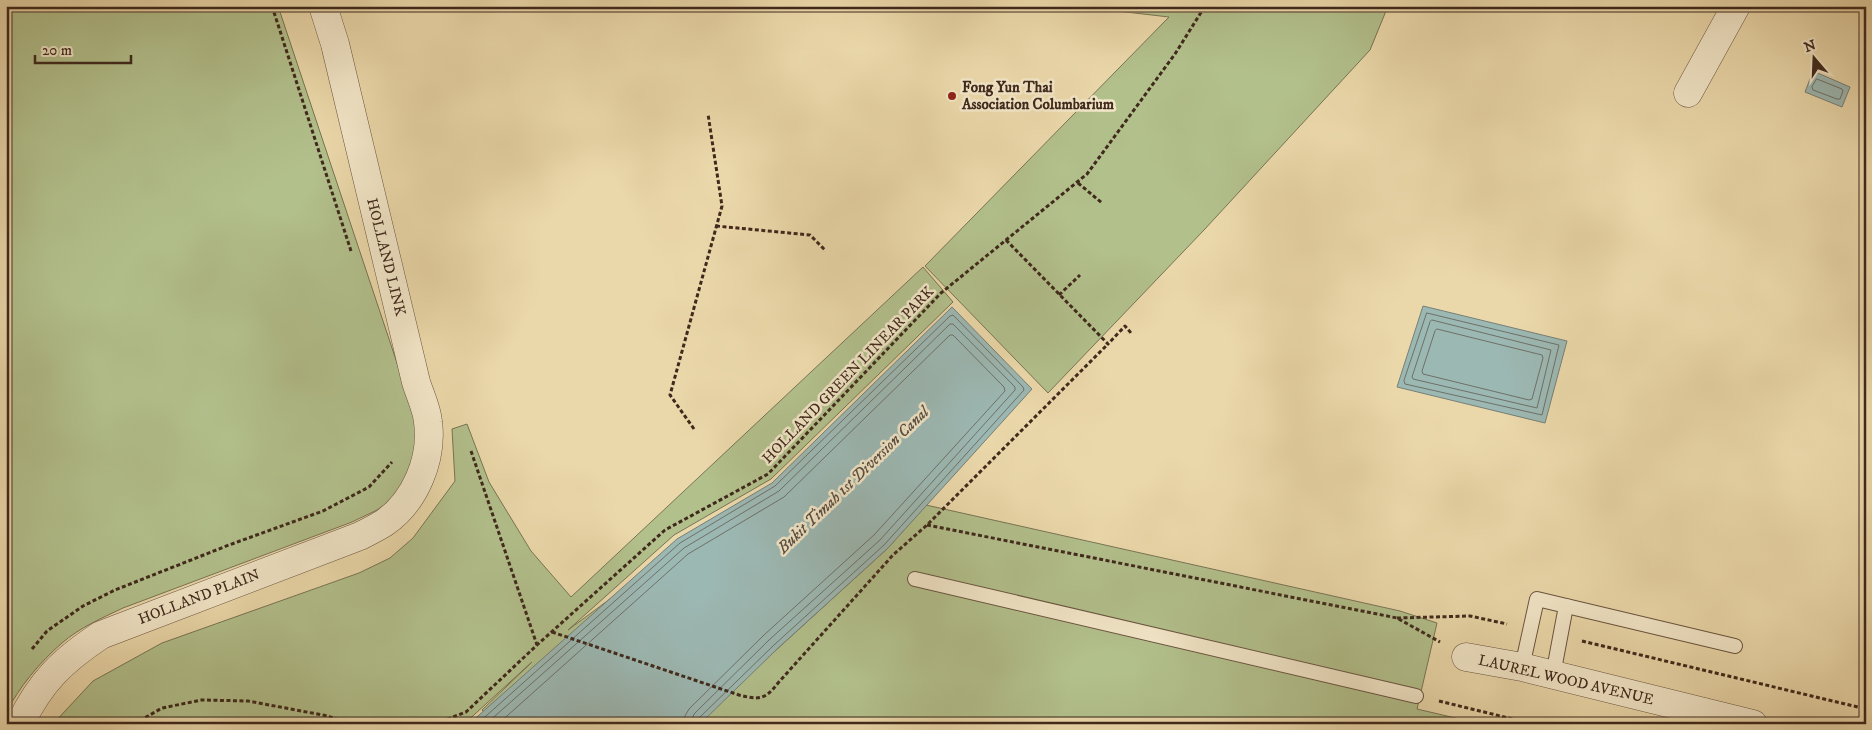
<svg xmlns="http://www.w3.org/2000/svg" width="1872" height="730" font-family="'IM FELL DW Pica',serif">
	<style>
		.green { fill: #b2c08c; stroke: #787454 }
		.water { fill: #9cb8b3; stroke: #777f77 }
		.lines { fill: none; stroke-linecap: round; stroke-linejoin: round }
		.shore { stroke: #6e7068; stroke-width: 1 }
		.service-casing { stroke: #6a5540; stroke-width: 16 }
		.minor-casing { stroke: #6a5540; stroke-width: 29 }
		.path { stroke: #3f291c; stroke-width: 3; stroke-dasharray: 4 2.5; stroke-linecap: butt }
		.service { stroke: #f2e6c8; stroke-width: 14 }
		.minor { stroke: #f2e6c8; stroke-width: 28 }
		.poi-dot { fill: #8f2418; stroke: #f2e6c8; stroke-width: 2 }
		.labels { text-anchor: middle; dominant-baseline: central; stroke-width: 5; stroke-linejoin: round; paint-order: stroke }
		.poi-label { font-size: 15px; font-weight: bold; fill: #3f291c; stroke: #f2e6c8; text-anchor: start }
		.street-label { font-size: 15px; fill: #3f291c; stroke: #f2e6c8 }
		.water-label { font-size: 16px; font-style: italic; fill: #564d42; stroke: #f2e6c8 }
	</style>
	<rect width="100%" height="100%" fill="#ebd8aa"/>
	<filter id="stains"><feTurbulence type="fractalNoise" baseFrequency=".004" numOctaves="4"/><feColorMatrix values="0 0 0 0 .2 0 0 0 0 .09 0 0 0 0 .02 0 0 0 .5 -.17"/></filter>
	<radialGradient id="worn" r=".72"><stop offset=".6" stop-color="#630" stop-opacity="0"/><stop offset="1" stop-color="#630" stop-opacity=".3"/></radialGradient>
	<g class="green">
		<path d="M 6,6 L 278,6 L 413,411 L 418,438 L 407,479 L 396,497 L 377,510 L 352,522 L 123,608 C 102,618 79,628 62,643 C 40,662 19,687 6,713 Z"/>
		<path d="M 1074,6 L 1388,6 L 1370,50 L 1204,230 L 1048,393 L 925,266 L 1169,17 Z"/>
		<path d="M 923,267 L 953,302 L 771,479 L 674,535 L 568,630 L 664,559 L 763,662 L 888,548 L 926,505 L 1400,611 L 1437,623 L 1417,709 L 1481,724 L 495,724 L 482,710 L 532,662 L 464,724 L 53,724 L 93,681 L 162,643 L 359,573 L 390,558 L 413,538 L 455,481 L 452,429 L 467,424 L 489,482 L 531,551 L 571,597 Z"/>
	</g>
	<g class="water">
		<path d="M 1813,71 L 1850,87 L 1842,107 L 1805,92 Z"/>
		<path d="M 1423,306 L 1567,341 L 1545,423 L 1397,387 Z"/>
		<path d="M 952,307 L 1032,389 L 888,548 L 777,649 L 700,724 L 469,724 L 677,539 L 772,483 Z"/>
	</g>
	<g class="lines">
		<g class="shore">
			<path d="M 1817,79 L 1842,89 L 1843,91 L 1840,99 L 1837,99 L 1813,90 L 1812,87 Z"/>
			<path d="M 1427,313 L 1559,345 L 1542,415 L 1405,384 L 1404,381 Z"/>
			<path d="M 1432,320 L 1551,350 L 1537,408 L 1413,379 L 1412,377 L 1430,322 Z"/>
			<path d="M 1437,329 L 1542,355 L 1543,358 L 1532,399 L 1529,400 L 1423,374 L 1422,371 L 1435,331 Z"/>
			<path d="M 477,724 L 680,543 L 775,486 L 950,316 L 953,315 L 1023,387 L 1024,390 L 884,545 L 774,645 L 699,718 L 697,724"/>
			<path d="M 486,724 L 684,548 L 779,491 L 950,324 L 953,324 L 1015,387 L 1015,390 L 880,540 L 769,640 L 694,714 L 691,724"/>
			<path d="M 498,724 L 688,554 L 784,497 L 950,335 L 953,335 L 1004,387 L 1005,391 L 874,535 L 764,635 L 689,709 L 685,716 L 683,724"/>
		</g>
		<defs>
			<g id="service">
				<path d="M 915,579 L 1416,696"/>
				<path d="M 1522,667 L 1537,599 L 1735,646"/>
				<path d="M 1553,675 L 1566,606"/>
			</g>
			<g id="minor">
				<path d="M 1688,93 L 1736,6"/>
				<path d="M 1466,657 L 1522,667 L 1753,724"/>
				<path d="M 20,724 C 41,681 62,661 101,635 L 360,536 C 368,532 376,528 384,523 C 415,502 433,459 428,422 C 427,409 420,395 416,382 L 335,44 L 323,6"/>
			</g>
		</defs>
		<use href="#service" class="service-casing"/>
		<use href="#minor" class="minor-casing"/>
		<g class="path">
			<path d="M 272,6 L 351,251"/>
			<path d="M 1078,183 L 1102,203"/>
			<path d="M 716,226 L 810,235 L 826,251"/>
			<path d="M 1006,240 L 1108,344 L 1125,326 L 1131,333"/>
			<path d="M 1059,295 L 1080,275"/>
			<path d="M 694,429 L 670,395 L 722,206 L 708,114"/>
			<path d="M 471,451 L 537,645"/>
			<path d="M 927,525 L 1397,618 L 1440,642"/>
			<path d="M 1397,618 L 1470,616 L 1507,624"/>
			<path d="M 552,632 L 739,695 C 759,700 765,700 778,683 L 893,555 L 927,525 L 1108,344"/>
			<path d="M 1582,641 L 1866,709"/>
			<path d="M 32,649 L 47,631 L 83,606 L 115,590 L 229,545 L 323,511 L 369,487 L 392,462"/>
			<path d="M 1439,701 L 1533,724"/>
			<path d="M 134,724 L 162,708 L 202,700 L 248,701 L 328,716 L 349,724"/>
			<path d="M 435,724 L 466,712 L 537,645 L 665,530 L 768,474 L 941,293 L 1087,174 L 1175,54 L 1205,6"/>
		</g>
		<use href="#service" class="service"/>
		<use href="#minor" class="minor"/>
	</g>
	<circle class="poi-dot" cx="952" cy="96" r="5"/>
	<g class="labels">
		<g class="poi-label">
			<text x="962" y="87">Fong Yun Thai<tspan x="962" dy="17">Association Columbarium</tspan></text>
		</g>
		<g class="street-label">
			<text transform="translate(386 257) rotate(76)">HOLLAND LINK</text>
			<text transform="translate(848 375) rotate(-46)">HOLLAND GREEN LINEAR PARK</text>
			<text transform="translate(199 597) rotate(-21)">HOLLAND PLAIN</text>
			<text transform="translate(1566 680) rotate(13)">LAUREL WOOD AVENUE</text>
		</g>
		<g class="water-label">
			<text transform="translate(853 480) rotate(-44)">Bukit Timah 1st Diversion Canal</text>
		</g>
	</g>
	<rect width="1872" height="730" fill="none" stroke="#ebd8aa" stroke-width="25"/>
	<rect x="8" y="8" width="1857" height="715" fill="none" stroke="#3f291c" stroke-width="2.5"/>
	<rect x="12" y="12" width="1847" height="705" fill="none" stroke="#3f291c"/>
	<g transform="translate(1814 58) rotate(341)" stroke="#f2e6c8" stroke-width="4" paint-order="stroke">
	<path d="M0-4L9 19L0 12L-9 19Z" fill="#3f291c"/>
	<text y="-8" font-size="14" font-weight="bold" text-anchor="middle" fill="#3f291c">N</text>
	</g>
	<path d="M35 55v8h96v-8" fill="none" stroke="#3f291c" stroke-width="2.5"/>
	<text x="42" y="55" font-size="15" fill="#3f291c" stroke="#f2e6c8" stroke-width="4" paint-order="stroke">20 m</text>
	<rect width="100%" height="100%" filter="url(#stains)"/>
	<rect width="100%" height="100%" fill="url(#worn)"/>
</svg>
